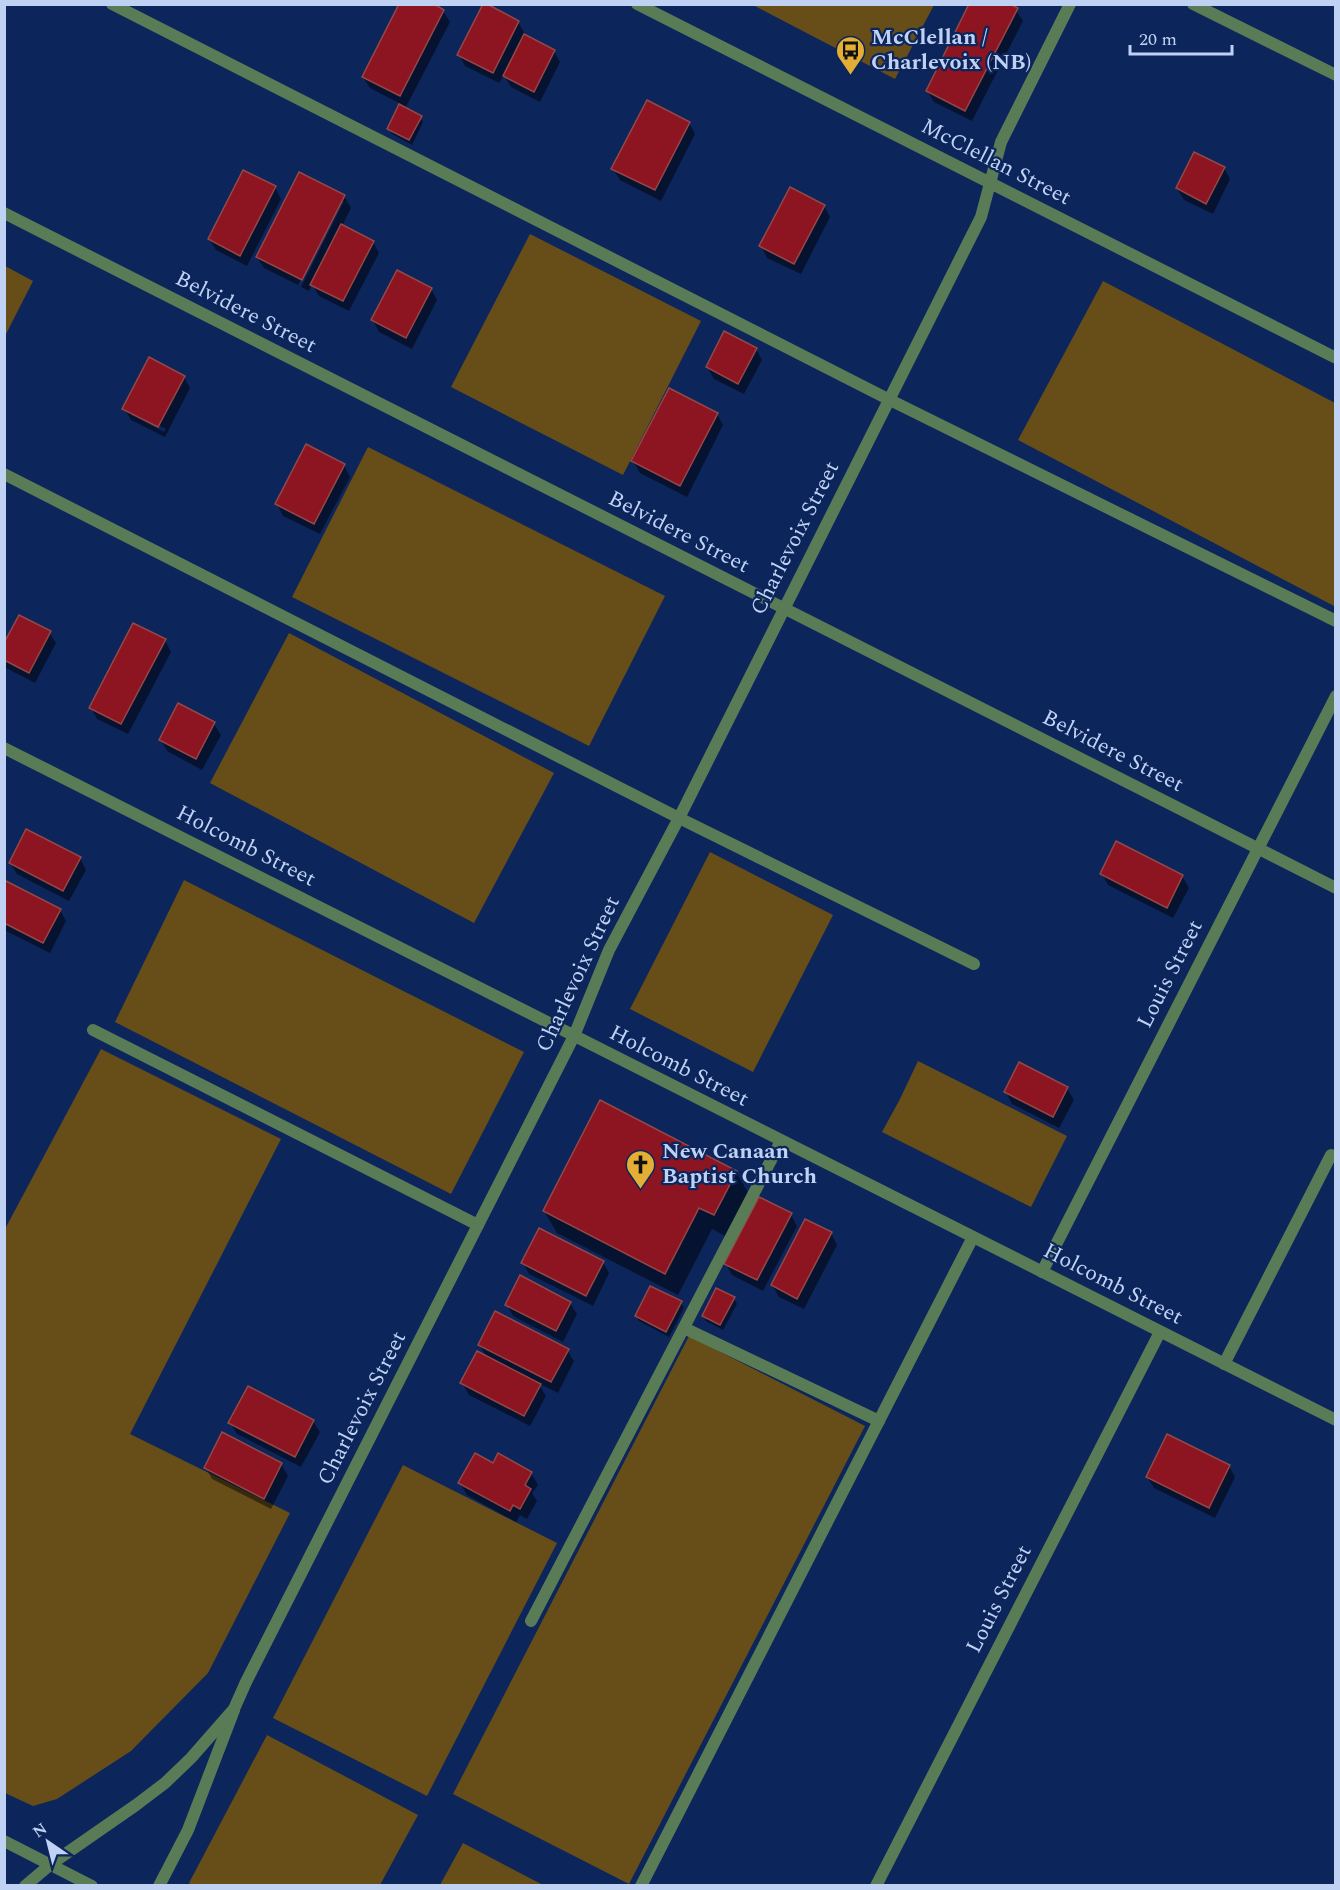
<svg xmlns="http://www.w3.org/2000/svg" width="1340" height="1890" font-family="Spectral,serif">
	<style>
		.green { fill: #674e19 }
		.shadow { fill: #0007; fill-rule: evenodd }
		.building { fill: #8c1521; stroke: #944847; stroke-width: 1.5 }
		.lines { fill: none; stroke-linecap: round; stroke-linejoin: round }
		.service { stroke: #597b56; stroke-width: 12 }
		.minor { stroke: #597b56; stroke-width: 12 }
		.tertiary { stroke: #597b56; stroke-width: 12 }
		.labels { text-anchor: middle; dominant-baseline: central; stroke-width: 4.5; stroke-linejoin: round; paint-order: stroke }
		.poi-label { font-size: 22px; font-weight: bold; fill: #c0d2f4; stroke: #0c255b; text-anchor: start }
		.street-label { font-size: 22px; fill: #c0d2f4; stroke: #0c255b }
	</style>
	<rect width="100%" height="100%" fill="#0c255b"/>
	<g class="green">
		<path d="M 753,5 L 934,5 L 895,79 Z"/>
		<path d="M 530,234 L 701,321 L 623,475 L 451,387 Z"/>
		<path d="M 5,266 L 33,281 L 5,336 Z"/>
		<path d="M 1103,281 L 1335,403 L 1336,604 L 1334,606 L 1018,440 Z"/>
		<path d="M 368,447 L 665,596 L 589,746 L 292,597 Z"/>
		<path d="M 289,633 L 554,773 L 474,923 L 210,783 Z"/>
		<path d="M 710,852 L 833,915 L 753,1072 L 630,1009 Z"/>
		<path d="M 184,880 L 524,1052 L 451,1194 L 115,1022 Z"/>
		<path d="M 101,1049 L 281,1139 L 130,1434 L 290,1513 L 208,1673 L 131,1751 L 57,1799 L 33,1806 L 5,1793 L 5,1229 Z"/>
		<path d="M 918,1061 L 1067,1136 L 1031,1207 L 882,1132 L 900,1099 Z"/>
		<path d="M 689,1336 L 865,1426 L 629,1884 L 453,1794 Z"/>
		<path d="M 403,1465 L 557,1543 L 427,1796 L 273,1718 Z"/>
		<path d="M 267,1735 L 418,1815 L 380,1885 L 193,1886 L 189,1883 Z"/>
		<path d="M 463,1843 L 543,1885 L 440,1885 Z"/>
	</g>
	<g class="shadow">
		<path d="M 1016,10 L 1023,21 L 972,121 L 934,102 L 927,91 Z"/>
		<path d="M 443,11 L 450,22 L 405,109 L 420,117 L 423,122 L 412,145 L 392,134 L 389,129 L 401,104 L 370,88 L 363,77 Z"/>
		<path d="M 518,22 L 525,34 L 524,36 L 554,51 L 560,62 L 540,102 L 511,87 L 504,75 L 499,83 L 465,66 L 459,55 Z"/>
		<path d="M 689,123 L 695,134 L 661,201 L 620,180 L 613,169 Z"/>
		<path d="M 1224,168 L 1230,179 L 1213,214 L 1184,200 L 1177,188 Z"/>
		<path d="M 299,174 L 344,196 L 351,208 L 342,226 L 373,242 L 379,253 L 349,311 L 319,296 L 312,284 L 309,291 L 301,287 L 344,201 L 341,201 L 298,285 L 264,268 L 257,257 Z"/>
		<path d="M 275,187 L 281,199 L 247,266 L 216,250 L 209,239 Z"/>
		<path d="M 824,206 L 830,217 L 801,274 L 767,258 L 761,246 Z"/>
		<path d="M 431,289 L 437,300 L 412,349 L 379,332 L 373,320 Z"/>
		<path d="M 756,349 L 762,360 L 744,394 L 714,379 L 707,367 Z"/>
		<path d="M 184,377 L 190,388 L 165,437 L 131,420 L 124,408 ZM 132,412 L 166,429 L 164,432 L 132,415 Z"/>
		<path d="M 717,414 L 723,425 L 687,497 L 640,473 L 633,461 Z"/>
		<path d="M 344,465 L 350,477 L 320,534 L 283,516 L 277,504 Z"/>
		<path d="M 49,632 L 56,643 L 35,683 L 6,668 L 4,646 Z"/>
		<path d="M 165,640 L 171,652 L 128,734 L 97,719 L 91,708 Z"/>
		<path d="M 214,724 L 221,735 L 202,770 L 167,751 L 161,740 Z"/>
		<path d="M 80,858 L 86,870 L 69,901 L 17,874 L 10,863 Z"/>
		<path d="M 1102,874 L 1182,876 L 1189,888 L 1173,918 L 1108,885 Z"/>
		<path d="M 4,882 L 60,910 L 66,921 L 50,953 L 4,930 Z"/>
		<path d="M 1067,1088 L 1074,1100 L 1059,1128 L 1012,1104 L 1006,1092 Z"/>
		<path d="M 736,1172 L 749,1194 L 727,1237 L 712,1229 L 678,1295 L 557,1233 L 544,1211 Z"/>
		<path d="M 791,1215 L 797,1226 L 763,1291 L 732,1275 L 726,1264 Z"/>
		<path d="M 831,1233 L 837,1245 L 804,1309 L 779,1297 L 772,1285 Z"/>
		<path d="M 603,1262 L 609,1273 L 593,1306 L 529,1274 L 523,1263 Z"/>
		<path d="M 734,1299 L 737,1304 L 723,1330 L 706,1321 L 703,1316 Z"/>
		<path d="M 570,1303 L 577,1314 L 563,1342 L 513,1316 L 507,1305 Z"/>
		<path d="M 681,1303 L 684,1308 L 669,1337 L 639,1321 L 636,1316 Z"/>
		<path d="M 479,1344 L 567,1350 L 574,1361 L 558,1393 L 538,1383 L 546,1396 L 530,1426 L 469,1395 L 462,1383 L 487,1358 Z"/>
		<path d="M 313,1421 L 320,1432 L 301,1467 L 237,1434 L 230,1423 Z"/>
		<path d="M 281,1464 L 288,1476 L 271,1509 L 212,1479 L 206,1468 Z"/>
		<path d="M 493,1465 L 531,1473 L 538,1485 L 532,1493 L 537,1501 L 527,1519 L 520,1515 L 516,1522 L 467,1495 L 460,1483 Z"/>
		<path d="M 1229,1466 L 1235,1477 L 1215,1518 L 1154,1488 L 1147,1477 Z"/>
	</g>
	<g class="building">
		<path d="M 399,4 L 434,4 L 444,10 L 400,96 L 362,77 Z"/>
		<path d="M 483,4 L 487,4 L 519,21 L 493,73 L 457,55 Z"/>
		<path d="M 969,4 L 1010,4 L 1018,8 L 965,111 L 926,91 Z"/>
		<path d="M 524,34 L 555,50 L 534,92 L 503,76 Z"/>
		<path d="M 647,100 L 690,122 L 655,190 L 611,169 Z"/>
		<path d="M 399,104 L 422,116 L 409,140 L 387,129 Z"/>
		<path d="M 1194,152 L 1225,167 L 1206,204 L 1176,188 Z"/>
		<path d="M 243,170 L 276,186 L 240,256 L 208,239 Z"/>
		<path d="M 299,172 L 345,195 L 302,280 L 256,257 Z"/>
		<path d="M 790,187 L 825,205 L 794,264 L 759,246 Z"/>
		<path d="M 341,224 L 374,241 L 343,301 L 310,285 Z"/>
		<path d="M 397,270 L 432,288 L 406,338 L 371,320 Z"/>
		<path d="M 724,331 L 757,348 L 738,384 L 706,367 Z"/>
		<path d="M 149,357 L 185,376 L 158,427 L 122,409 Z"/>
		<path d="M 669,388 L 718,413 L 680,486 L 631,461 Z"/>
		<path d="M 306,444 L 345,464 L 314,524 L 275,504 Z"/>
		<path d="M 19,615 L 51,631 L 29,673 L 4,660 L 4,643 Z"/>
		<path d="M 133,623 L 166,639 L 121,724 L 89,708 Z"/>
		<path d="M 178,703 L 215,722 L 196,759 L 159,740 Z"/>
		<path d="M 26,829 L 81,857 L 63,891 L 9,863 Z"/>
		<path d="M 1116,841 L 1183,875 L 1167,908 L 1100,874 Z"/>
		<path d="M 4,880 L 61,909 L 43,943 L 4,923 Z"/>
		<path d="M 1019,1062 L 1068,1087 L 1053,1117 L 1004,1092 Z"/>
		<path d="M 600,1100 L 737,1171 L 714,1215 L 699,1208 L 665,1274 L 543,1211 Z"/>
		<path d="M 759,1197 L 792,1213 L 757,1280 L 724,1264 Z"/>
		<path d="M 805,1219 L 832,1232 L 797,1299 L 771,1285 Z"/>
		<path d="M 539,1228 L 604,1261 L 586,1296 L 521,1263 Z"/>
		<path d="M 520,1275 L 571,1302 L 556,1331 L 505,1305 Z"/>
		<path d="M 650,1286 L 682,1301 L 666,1332 L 635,1316 Z"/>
		<path d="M 716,1288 L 735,1297 L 720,1325 L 702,1316 Z"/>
		<path d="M 495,1311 L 569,1349 L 551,1382 L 478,1345 Z"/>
		<path d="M 477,1351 L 541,1384 L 524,1416 L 460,1383 Z"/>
		<path d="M 248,1386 L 314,1420 L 295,1457 L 228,1423 Z"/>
		<path d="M 222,1432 L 282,1463 L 264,1499 L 204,1468 Z"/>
		<path d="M 1167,1434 L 1230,1465 L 1209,1508 L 1146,1477 Z"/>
		<path d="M 475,1453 L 493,1463 L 498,1453 L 532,1472 L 525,1485 L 531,1489 L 520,1509 L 513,1505 L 510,1511 L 458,1483 Z"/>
	</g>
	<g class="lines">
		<g class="service">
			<path d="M 112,4 L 888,399 L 1336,621"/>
			<path d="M 1193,4 L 1336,75"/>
			<path d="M 4,474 L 679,818 L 974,964"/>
			<path d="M 93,1030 L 478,1225"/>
			<path d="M 684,1328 L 879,1421"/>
			<path d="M 1224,1364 L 1331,1155 L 1336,1157"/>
			<path d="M 531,1621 L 781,1141"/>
			<path d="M 641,1886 L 973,1237"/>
		</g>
		<g class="minor">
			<path d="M 4,213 L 1336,888"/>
			<path d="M 4,748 L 1336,1420"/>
			<path d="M 1042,1272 L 1336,696"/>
			<path d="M 4,1841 L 92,1886"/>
			<path d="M 159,1886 L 188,1830 L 234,1710"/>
			<path d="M 876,1886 L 1160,1332"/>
		</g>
		<g class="tertiary">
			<path d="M 637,4 L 1336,358"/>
			<path d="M 25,1886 L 51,1864 L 136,1805 L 165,1783 L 191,1758 L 234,1709 L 246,1682 L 574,1036 L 609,950 L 679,818 L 981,217 L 1001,142 L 1070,4"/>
		</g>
	</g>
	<defs>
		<symbol id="bus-pin" viewBox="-11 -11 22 30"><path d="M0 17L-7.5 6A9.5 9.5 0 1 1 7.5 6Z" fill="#e4ae35" stroke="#0c255b"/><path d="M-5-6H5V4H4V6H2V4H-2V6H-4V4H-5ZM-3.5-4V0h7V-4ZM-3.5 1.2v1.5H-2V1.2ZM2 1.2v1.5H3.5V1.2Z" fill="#111"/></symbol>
		<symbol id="church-pin" viewBox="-11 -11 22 30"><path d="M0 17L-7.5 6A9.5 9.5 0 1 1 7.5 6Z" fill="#e4ae35" stroke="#0c255b"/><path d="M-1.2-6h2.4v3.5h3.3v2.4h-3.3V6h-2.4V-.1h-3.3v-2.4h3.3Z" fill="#111"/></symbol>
	</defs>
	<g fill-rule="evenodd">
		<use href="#bus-pin" x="834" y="34" width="33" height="45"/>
		<use href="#church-pin" x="624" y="1148" width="33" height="45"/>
	</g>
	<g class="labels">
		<g class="poi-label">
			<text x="871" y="37">McClellan /<tspan x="871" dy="25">Charlevoix (NB)</tspan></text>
			<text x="662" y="1151">New Canaan<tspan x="662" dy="25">Baptist Church</tspan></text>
		</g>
		<g class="street-label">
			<text transform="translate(996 162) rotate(27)">McClellan Street</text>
			<text transform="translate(246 312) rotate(27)">Belvidere Street</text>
			<text transform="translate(679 532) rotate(27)">Belvidere Street</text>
			<text transform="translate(795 538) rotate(-63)">Charlevoix Street</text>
			<text transform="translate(1113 751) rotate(27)">Belvidere Street</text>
			<text transform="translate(246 846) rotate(27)">Holcomb Street</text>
			<text transform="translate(578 974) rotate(-65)">Charlevoix Street</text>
			<text transform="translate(1170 974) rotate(-63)">Louis Street</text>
			<text transform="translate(679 1066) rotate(27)">Holcomb Street</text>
			<text transform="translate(1113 1284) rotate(27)">Holcomb Street</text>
			<text transform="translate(362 1408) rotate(-63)">Charlevoix Street</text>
			<text transform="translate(999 1599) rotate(-63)">Louis Street</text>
		</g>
	</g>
	<rect width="1340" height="1890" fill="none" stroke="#c0d2f4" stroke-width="12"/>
	<g transform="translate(48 1842) rotate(325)" stroke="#0c255b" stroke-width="4.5" paint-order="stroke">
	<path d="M0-4.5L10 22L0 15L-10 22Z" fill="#c0d2f4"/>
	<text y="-9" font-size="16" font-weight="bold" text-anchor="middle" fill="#c0d2f4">N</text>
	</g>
	<path d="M1130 45v9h102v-9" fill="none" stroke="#c0d2f4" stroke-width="3"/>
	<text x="1139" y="45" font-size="18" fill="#c0d2f4" stroke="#0c255b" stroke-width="4.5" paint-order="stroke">20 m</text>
</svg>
